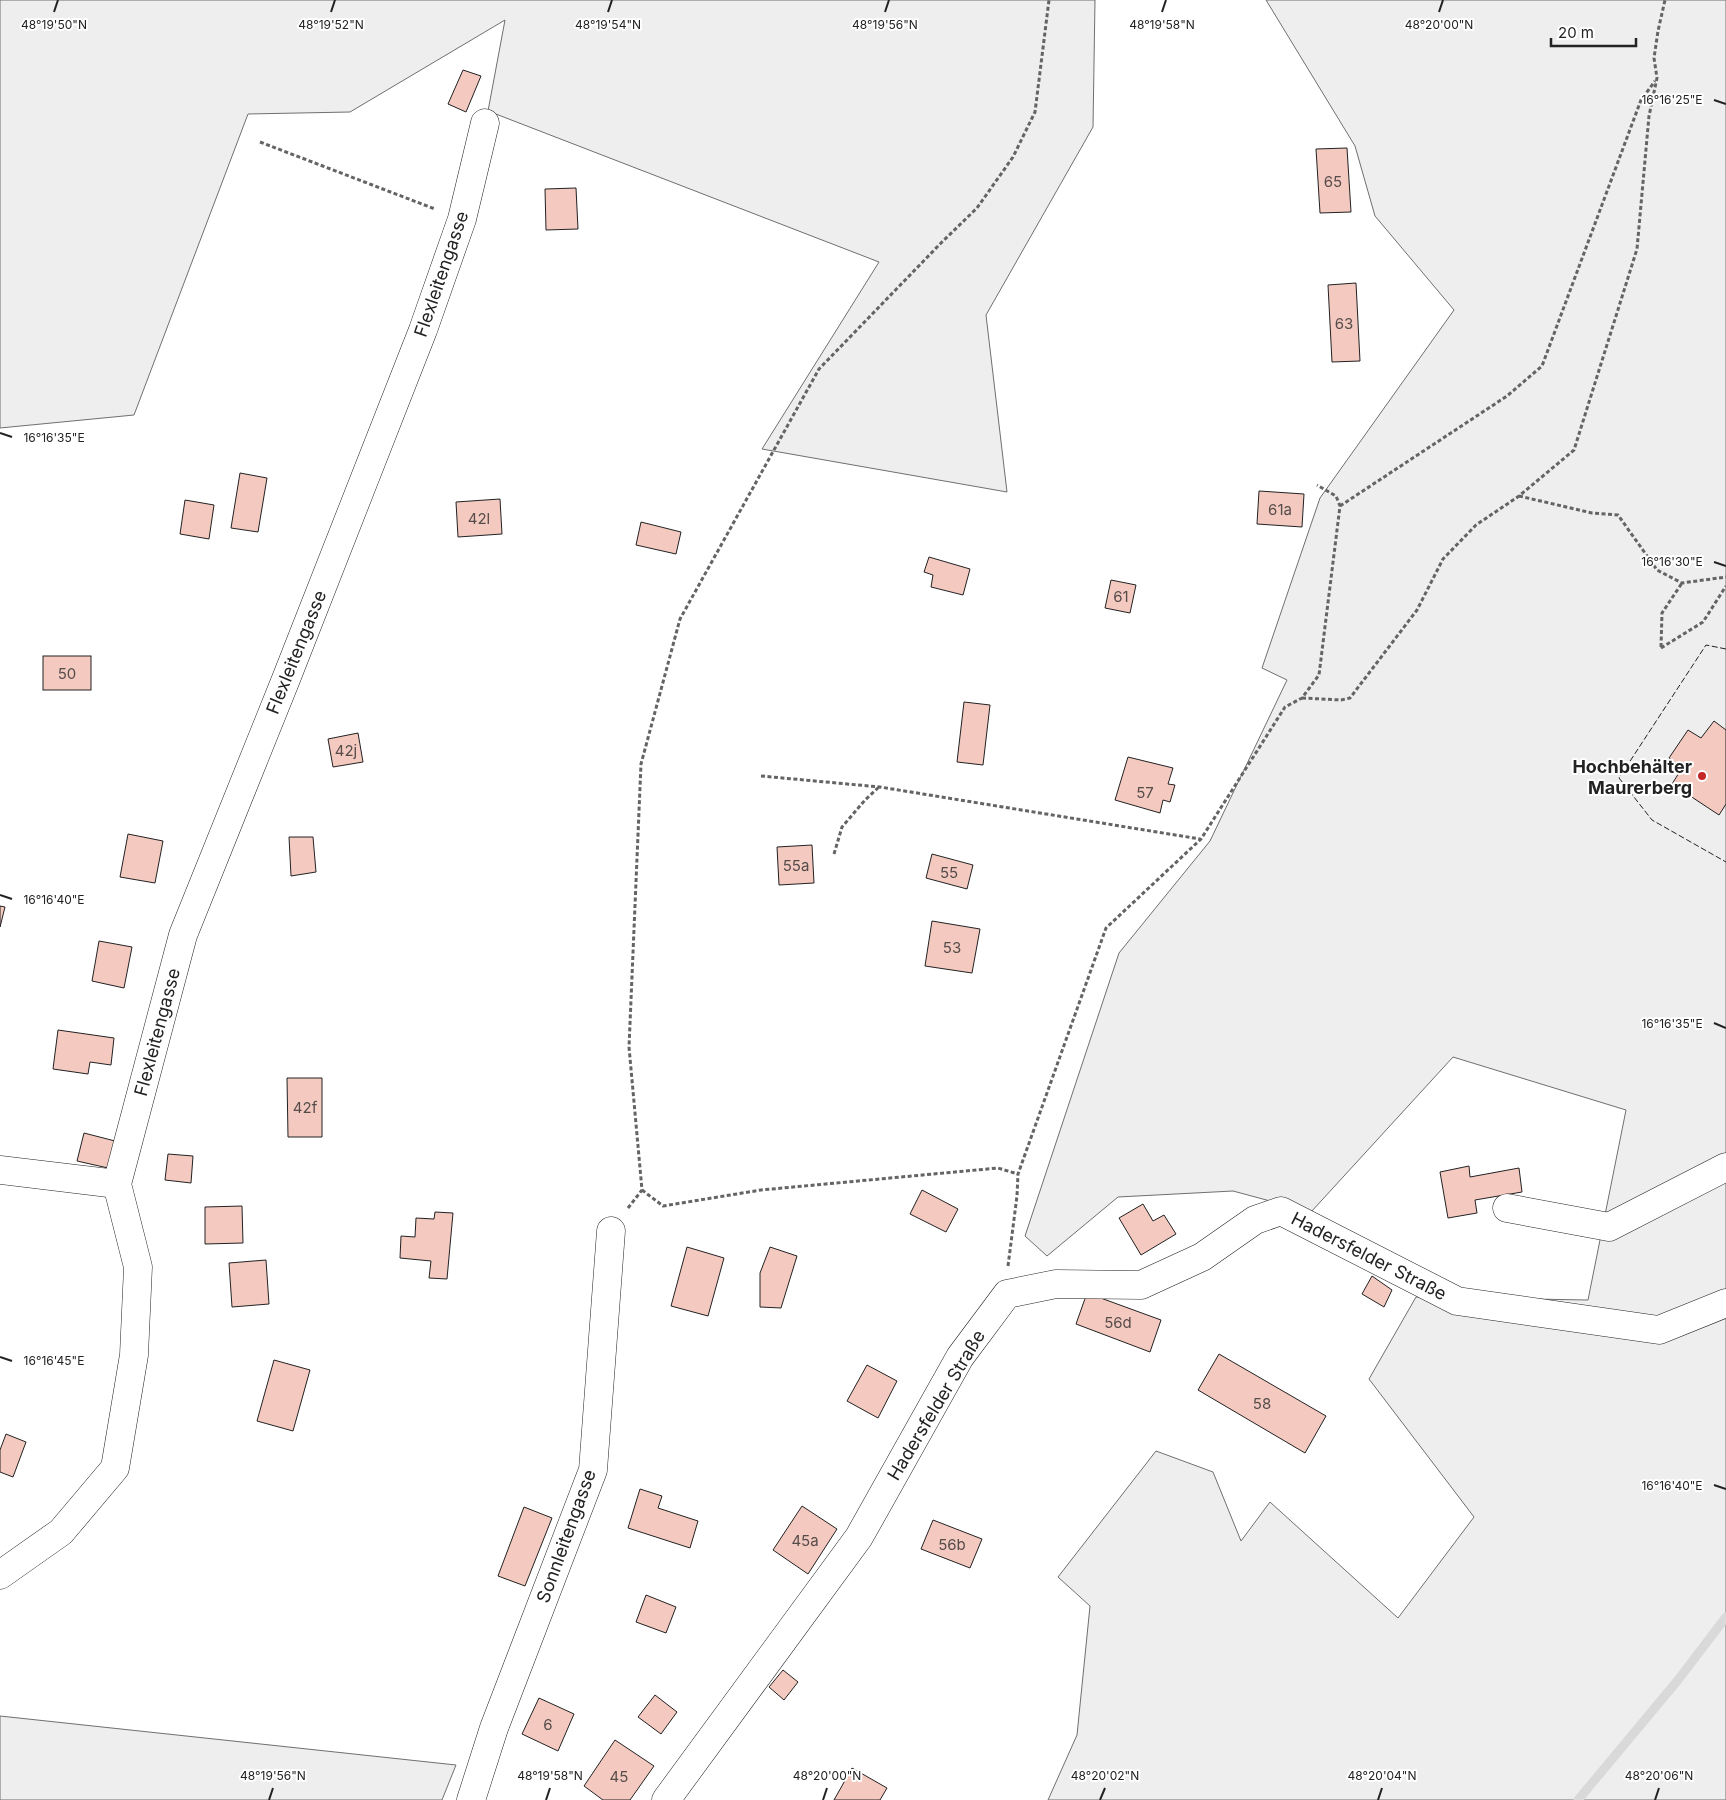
<svg xmlns="http://www.w3.org/2000/svg" width="1726" height="1800" font-family="Inter,sans-serif">
	<style>
		.green { fill: #eee; stroke: #6f6f6f }
		.lines { fill: none; stroke-linecap: round; stroke-linejoin: round }
		.stream { stroke: #d9d9d9; stroke-width: 9 }
		.building { fill: #f3c9c0; stroke: #222 }
		.minor-casing { stroke: #222; stroke-width: 29 }
		.path { stroke: #646464; stroke-width: 3; stroke-dasharray: 4 2.5; stroke-linecap: butt }
		.minor { stroke: #fff; stroke-width: 28 }
		.fence { stroke: #222; stroke-width: 1; stroke-dasharray: 6 2.5; stroke-linecap: butt }
		.ticks { fill: none; stroke: #222; stroke-width: 2 }
		.poi-dot { fill: #c62828; stroke: #fff; stroke-width: 2 }
		.labels { text-anchor: middle; dominant-baseline: central; stroke-width: 4; stroke-linejoin: round; paint-order: stroke }
		.number-label { font-size: 15px; fill: #564c4a }
		.street-label { font-size: 18px; fill: #222; stroke: #fff }
		.poi-label { font-size: 18px; font-weight: bold; fill: #222; stroke: #fff; text-anchor: end }
		.ticks-label { font-size: 12px; text-anchor: middle; fill: #222; stroke: #fff; stroke-width: 4; stroke-linejoin: round; paint-order: stroke }
	</style>
	<rect width="100%" height="100%" fill="#fff"/>
	<g class="green">
		<path d="M 0,0 L 1095,0 L 1093,127 L 986,315 L 1007,492 L 762,449 L 879,262 L 488,111 L 505,20 L 350,112 L 248,114 L 134,415 L 0,428 Z"/>
		<path d="M 1266,0 L 1726,0 L 1726,1800 L 1048,1800 L 1077,1735 L 1090,1606 L 1058,1577 L 1156,1451 L 1213,1472 L 1241,1541 L 1270,1502 L 1398,1618 L 1474,1517 L 1369,1379 L 1416,1297 L 1588,1300 L 1626,1110 L 1453,1057 L 1311,1212 L 1233,1191 L 1118,1197 L 1047,1256 L 1025,1236 L 1119,953 L 1210,841 L 1287,680 L 1262,668 L 1320,498 L 1454,310 L 1375,216 L 1355,146 Z"/>
		<path d="M 0,1716 L 456,1765 L 442,1800 L 0,1800 Z"/>
	</g>
	<g class="lines">
		<path class="stream" d="M 1578,1800 L 1678,1680 L 1726,1617"/>
	</g>
	<g class="building">
		<path d="M 463,70 L 481,76 L 466,112 L 448,104 Z"/>
		<path d="M 1347,148 L 1351,212 L 1320,213 L 1316,149 Z"/>
		<path d="M 576,188 L 578,229 L 546,230 L 545,189 Z"/>
		<path d="M 1356,283 L 1360,361 L 1332,362 L 1328,285 Z"/>
		<path d="M 240,473 L 267,478 L 258,532 L 231,528 Z"/>
		<path d="M 1259,491 L 1304,494 L 1302,527 L 1257,524 Z"/>
		<path d="M 500,499 L 502,534 L 458,537 L 456,502 Z"/>
		<path d="M 185,500 L 214,505 L 209,539 L 180,534 Z"/>
		<path d="M 641,522 L 681,532 L 676,554 L 636,545 Z"/>
		<path d="M 929,557 L 970,569 L 963,595 L 931,587 L 933,575 L 924,572 Z"/>
		<path d="M 1111,580 L 1136,585 L 1130,613 L 1105,608 Z"/>
		<rect x="43" y="656" width="48" height="34"/>
		<path d="M 964,702 L 990,705 L 983,765 L 957,762 Z"/>
		<path d="M 1714,721 L 1726,730 L 1726,804 L 1719,815 L 1672,784 L 1682,768 L 1669,758 L 1688,730 L 1701,738 Z"/>
		<path d="M 358,733 L 363,762 L 333,767 L 328,739 Z"/>
		<path d="M 1128,757 L 1173,768 L 1168,784 L 1175,785 L 1170,802 L 1163,800 L 1160,813 L 1115,800 Z"/>
		<path d="M 128,834 L 163,841 L 155,883 L 120,877 Z"/>
		<path d="M 289,837 L 313,837 L 316,872 L 291,876 Z"/>
		<path d="M 812,845 L 814,883 L 779,885 L 777,847 Z"/>
		<path d="M 932,854 L 973,865 L 967,889 L 926,878 Z"/>
		<path d="M 0,906 L 5,907 L 0,927 Z"/>
		<path d="M 932,921 L 980,929 L 972,973 L 925,966 Z"/>
		<path d="M 99,941 L 132,947 L 124,988 L 92,981 Z"/>
		<path d="M 58,1030 L 114,1038 L 111,1065 L 90,1062 L 88,1074 L 53,1069 Z"/>
		<path d="M 287,1078 L 322,1078 L 322,1137 L 288,1137 Z"/>
		<path d="M 84,1133 L 115,1141 L 108,1168 L 77,1161 Z"/>
		<path d="M 168,1154 L 193,1156 L 191,1183 L 165,1180 Z"/>
		<path d="M 1469,1166 L 1470,1177 L 1519,1168 L 1522,1192 L 1475,1200 L 1477,1213 L 1448,1218 L 1440,1172 Z"/>
		<path d="M 922,1190 L 958,1209 L 946,1232 L 910,1214 Z"/>
		<path d="M 1143,1204 L 1153,1221 L 1164,1215 L 1176,1234 L 1141,1255 L 1119,1218 Z"/>
		<path d="M 242,1206 L 243,1243 L 205,1244 L 205,1207 Z"/>
		<path d="M 435,1212 L 453,1213 L 447,1279 L 429,1278 L 431,1261 L 400,1258 L 401,1236 L 415,1237 L 416,1218 L 434,1219 Z"/>
		<path d="M 687,1247 L 724,1258 L 708,1316 L 671,1306 Z"/>
		<path d="M 770,1247 L 797,1256 L 781,1308 L 760,1307 L 760,1273 Z"/>
		<path d="M 266,1260 L 269,1304 L 232,1307 L 229,1263 Z"/>
		<path d="M 1372,1276 L 1392,1290 L 1384,1307 L 1362,1294 Z"/>
		<path d="M 1087,1293 L 1161,1320 L 1150,1352 L 1076,1324 Z"/>
		<path d="M 1219,1354 L 1326,1416 L 1305,1453 L 1198,1390 Z"/>
		<path d="M 274,1360 L 310,1370 L 293,1431 L 257,1421 Z"/>
		<path d="M 867,1365 L 897,1381 L 878,1418 L 847,1401 Z"/>
		<path d="M 6,1434 L 26,1442 L 13,1477 L 0,1472 L 0,1450 Z"/>
		<path d="M 640,1489 L 662,1496 L 658,1508 L 698,1521 L 690,1548 L 628,1528 Z"/>
		<path d="M 802,1506 L 837,1529 L 808,1574 L 773,1550 Z"/>
		<path d="M 524,1507 L 552,1518 L 525,1586 L 498,1576 Z"/>
		<path d="M 933,1520 L 982,1539 L 970,1568 L 921,1549 Z"/>
		<path d="M 646,1595 L 676,1607 L 666,1633 L 636,1622 Z"/>
		<path d="M 783,1670 L 798,1682 L 784,1700 L 769,1687 Z"/>
		<path d="M 655,1695 L 677,1712 L 661,1734 L 638,1717 Z"/>
		<path d="M 539,1698 L 574,1714 L 558,1751 L 522,1734 Z"/>
		<path d="M 615,1740 L 654,1766 L 630,1800 L 603,1800 L 584,1786 Z"/>
		<path d="M 852,1768 L 887,1788 L 880,1800 L 834,1800 Z"/>
	</g>
	<g class="lines">
		<defs>
			<g id="minor">
				<path d="M 0,1170 L 117,1184"/>
				<path d="M 1507,1208 L 1609,1227 L 1726,1167"/>
				<path d="M 0,1575 L 61,1532 L 115,1468 L 134,1355 L 138,1267 L 117,1184 L 183,935 L 286,679 L 423,330 L 462,219 L 485,123"/>
				<path d="M 471,1800 L 494,1728 L 593,1470 L 611,1231"/>
				<path d="M 666,1800 L 859,1537 L 960,1357 L 1007,1294 L 1056,1284 L 1141,1285 L 1202,1257 L 1255,1220 L 1281,1211 L 1457,1301 L 1659,1330 L 1726,1303"/>
			</g>
		</defs>
		<use href="#minor" class="minor-casing"/>
		<g class="path">
			<path d="M 260,142 L 435,209"/>
			<path d="M 1519,496 L 1592,513 L 1618,515 L 1657,570 L 1682,583 L 1726,577"/>
			<path d="M 1340,506 L 1507,396 L 1542,366 L 1641,100 L 1655,81"/>
			<path d="M 1661,647 L 1662,613 L 1682,583"/>
			<path d="M 1661,648 L 1703,622 L 1726,586"/>
			<path d="M 1302,698 L 1341,700 L 1350,698 L 1417,610 L 1443,559 L 1476,525 L 1519,496 L 1574,450 L 1637,249 L 1649,116 L 1657,78 L 1654,58 L 1658,31 L 1665,0"/>
			<path d="M 761,776 L 880,787 L 1200,839"/>
			<path d="M 834,854 L 842,827 L 865,800 L 879,787"/>
			<path d="M 642,1190 L 663,1206 L 761,1190 L 998,1168 L 1018,1174"/>
			<path d="M 628,1208 L 642,1190 L 629,1047 L 641,764 L 680,619 L 819,369 L 941,243 L 977,208 L 1013,157 L 1035,112 L 1049,0"/>
			<path d="M 1008,1266 L 1017,1196 L 1018,1174 L 1106,928 L 1201,839 L 1285,707 L 1302,698 L 1319,675 L 1340,506 L 1336,496 L 1317,485"/>
		</g>
		<use href="#minor" class="minor"/>
		<path class="fence" d="M 1726,649 L 1706,645 L 1619,778 L 1652,820 L 1726,862"/>
	</g>
	<path class="ticks" d="M 54,12 L 58,0M 331,12 L 335,0M 608,12 L 612,0M 885,12 L 889,0M 1162,12 L 1166,0M 1439,12 L 1443,0M 1714,100 L 1726,104M 0,433 L 12,437M 1714,562 L 1726,566M 0,895 L 12,899M 1714,1023 L 1726,1028M 0,1357 L 12,1361M 1714,1485 L 1726,1489M 269,1800 L 273,1788M 546,1800 L 550,1788M 823,1800 L 827,1788M 1100,1800 L 1105,1788M 1378,1800 L 1382,1788M 1655,1800 L 1659,1788"/>
	<circle class="poi-dot" cx="1702" cy="776" r="5"/>
	<g class="labels">
		<g class="number-label">
			<text x="1333" y="181">65</text>
			<text x="1344" y="323">63</text>
			<text x="1280" y="509">61a</text>
			<text x="479" y="518">42l</text>
			<text x="1121" y="596">61</text>
			<text x="67" y="673">50</text>
			<text x="346" y="750">42j</text>
			<text x="1145" y="792">57</text>
			<text x="796" y="865">55a</text>
			<text x="949" y="872">55</text>
			<text x="952" y="947">53</text>
			<text x="305" y="1107">42f</text>
			<text x="1118" y="1322">56d</text>
			<text x="1262" y="1403">58</text>
			<text x="805" y="1540">45a</text>
			<text x="952" y="1544">56b</text>
			<text x="548" y="1724">6</text>
			<text x="619" y="1776">45</text>
		</g>
		<g class="street-label">
			<text transform="translate(441 274) rotate(-71)">Flexleitengasse</text>
			<text transform="translate(296 652) rotate(-68)">Flexleitengasse</text>
			<text transform="translate(157 1032) rotate(-75)">Flexleitengasse</text>
			<text transform="translate(1369 1256) rotate(27)">Hadersfelder Straße</text>
			<text transform="translate(936 1405) rotate(-59)">Hadersfelder Straße</text>
			<text transform="translate(566 1536) rotate(-70)">Sonnleitengasse</text>
		</g>
		<g class="poi-label">
			<text x="1692" y="766">Hochbehälter<tspan x="1692" dy="21">Maurerberg</tspan></text>
		</g>
	</g>
	<g class="ticks-label">
		<text x="1162" y="29">48°19'58"N</text>
		<text x="54" y="29">48°19'50"N</text>
		<text x="331" y="29">48°19'52"N</text>
		<text x="608" y="29">48°19'54"N</text>
		<text x="885" y="29">48°19'56"N</text>
		<text x="1439" y="29">48°20'00"N</text>
		<text x="1672" y="104">16°16'25"E</text>
		<text x="54" y="442">16°16'35"E</text>
		<text x="1672" y="566">16°16'30"E</text>
		<text x="54" y="904">16°16'40"E</text>
		<text x="1672" y="1028">16°16'35"E</text>
		<text x="54" y="1365">16°16'45"E</text>
		<text x="1672" y="1490">16°16'40"E</text>
		<text x="273" y="1780">48°19'56"N</text>
		<text x="550" y="1780">48°19'58"N</text>
		<text x="827" y="1780">48°20'00"N</text>
		<text x="1105" y="1780">48°20'02"N</text>
		<text x="1382" y="1780">48°20'04"N</text>
		<text x="1659" y="1780">48°20'06"N</text>
	</g>
	<path d="M1551 38v8h85v-8" fill="none" stroke="#222222" stroke-width="2.5"/>
	<text x="1558" y="38" font-size="15" fill="#222222" stroke="#ffffff" stroke-width="4" paint-order="stroke">20 m</text>
</svg>
